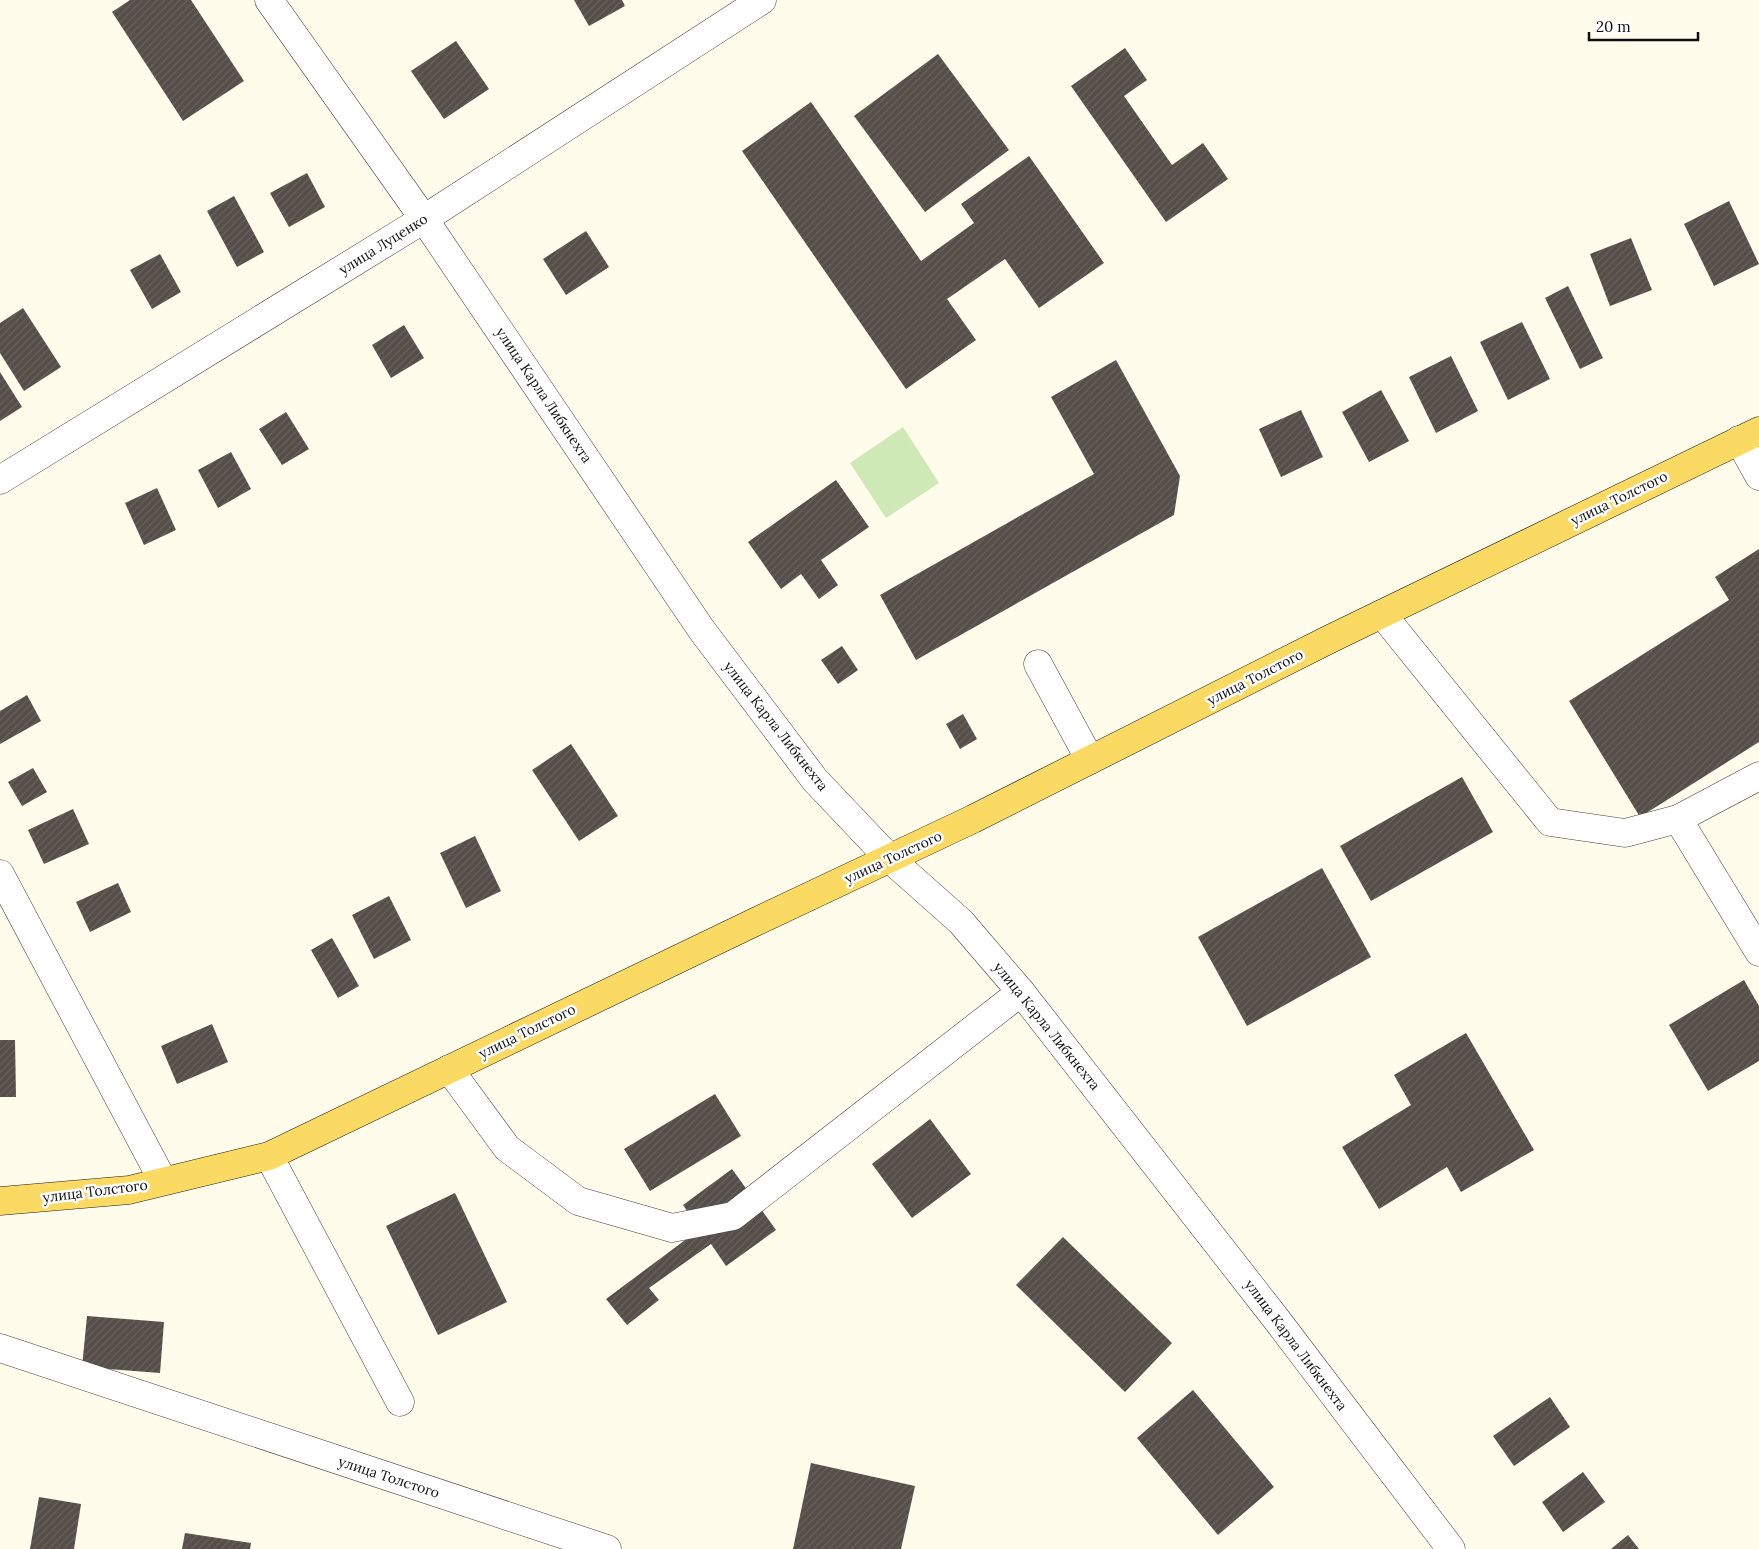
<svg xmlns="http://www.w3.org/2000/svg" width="1759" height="1549" font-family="Lora,serif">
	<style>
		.park { fill: #cfe9b6 }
		.building { fill: url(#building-hatch) }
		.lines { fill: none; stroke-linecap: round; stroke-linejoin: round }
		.minor-casing { stroke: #404040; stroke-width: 29 }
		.major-casing { stroke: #1e1e1e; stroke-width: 29 }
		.minor { stroke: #fff; stroke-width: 28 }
		.major { stroke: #fada62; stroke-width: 28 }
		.labels { text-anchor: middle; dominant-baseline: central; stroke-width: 5; stroke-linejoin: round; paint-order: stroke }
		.street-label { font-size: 14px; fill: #0d0d0d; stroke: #fff }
	</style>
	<defs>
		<pattern id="building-hatch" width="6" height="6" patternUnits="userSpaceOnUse" patternTransform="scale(1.25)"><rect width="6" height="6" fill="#554e49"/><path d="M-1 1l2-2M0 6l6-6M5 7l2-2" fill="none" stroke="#68635f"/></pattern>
	</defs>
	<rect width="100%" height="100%" fill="#fffcec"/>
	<path class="park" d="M 903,427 L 939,483 L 886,518 L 850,463 Z"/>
	<g class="building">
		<path d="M 130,0 L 191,0 L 244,81 L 183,121 L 112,12 Z"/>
		<path d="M 574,0 L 622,0 L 625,6 L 589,26 Z"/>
		<path d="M 456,41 L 489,89 L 444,119 L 411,71 Z"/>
		<path d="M 1125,48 L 1147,80 L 1124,96 L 1172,165 L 1203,143 L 1228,179 L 1166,222 L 1071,86 Z"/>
		<path d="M 938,54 L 1009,150 L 925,212 L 854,116 Z"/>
		<path d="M 811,102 L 921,261 L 974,223 L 961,204 L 1029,156 L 1104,263 L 1039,308 L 1005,259 L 947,299 L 976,340 L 906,389 L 742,151 Z"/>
		<path d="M 307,173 L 325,207 L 289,227 L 270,193 Z"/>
		<path d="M 234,196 L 264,252 L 237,267 L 207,211 Z"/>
		<path d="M 1729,201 L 1759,264 L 1714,286 L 1684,224 Z"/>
		<path d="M 586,231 L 609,267 L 566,295 L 543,259 Z"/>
		<path d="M 1631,238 L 1652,290 L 1610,306 L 1590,254 Z"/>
		<path d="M 160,254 L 181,292 L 152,309 L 130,270 Z"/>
		<path d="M 1568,286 L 1603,358 L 1580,369 L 1545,298 Z"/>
		<path d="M 23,308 L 61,367 L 24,391 L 0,353 L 0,323 Z"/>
		<path d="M 1522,322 L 1550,379 L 1508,400 L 1480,342 Z"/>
		<path d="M 404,325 L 424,358 L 391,378 L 372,345 Z"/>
		<path d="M 1451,356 L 1478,411 L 1436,433 L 1409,377 Z"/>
		<path d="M 1116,360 L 1180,476 L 1174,515 L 916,660 L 880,595 L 1094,474 L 1051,397 Z"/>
		<path d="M 0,372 L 22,407 L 0,421 Z"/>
		<path d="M 1381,390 L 1409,441 L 1369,462 L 1342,412 Z"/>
		<path d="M 1301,410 L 1323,457 L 1281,477 L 1259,429 Z"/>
		<path d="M 286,412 L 309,449 L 282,465 L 259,429 Z"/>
		<path d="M 231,452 L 251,489 L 218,508 L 198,470 Z"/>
		<path d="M 836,480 L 869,527 L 821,560 L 838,585 L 819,599 L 801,574 L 781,589 L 748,542 Z"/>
		<path d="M 157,488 L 176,530 L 144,545 L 125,503 Z"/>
		<path d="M 1759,549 L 1759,742 L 1640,817 L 1569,701 L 1729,600 L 1715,577 Z"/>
		<path d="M 842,646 L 858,670 L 838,684 L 821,660 Z"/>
		<path d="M 27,695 L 41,721 L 0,744 L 0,711 Z"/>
		<path d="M 963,714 L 977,739 L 960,749 L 946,724 Z"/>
		<path d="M 571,744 L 618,816 L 579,841 L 532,770 Z"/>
		<path d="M 33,768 L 47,792 L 22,806 L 8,782 Z"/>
		<path d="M 1462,777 L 1493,832 L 1371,901 L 1340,846 Z"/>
		<path d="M 73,809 L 89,844 L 44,864 L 28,830 Z"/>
		<path d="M 475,836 L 501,891 L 466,908 L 440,853 Z"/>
		<path d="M 1322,868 L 1371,957 L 1247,1026 L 1198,937 Z"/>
		<path d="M 118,883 L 131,912 L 90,932 L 76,902 Z"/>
		<path d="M 389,896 L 411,940 L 374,959 L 352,915 Z"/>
		<path d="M 332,938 L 359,986 L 338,998 L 311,950 Z"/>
		<path d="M 1744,980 L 1759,1006 L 1759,1061 L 1708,1091 L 1669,1025 Z"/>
		<path d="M 212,1024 L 228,1062 L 177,1084 L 161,1046 Z"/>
		<path d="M 1466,1033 L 1534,1150 L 1461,1192 L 1447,1167 L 1379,1209 L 1342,1147 L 1411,1105 L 1394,1075 Z"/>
		<path d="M 0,1040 L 15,1040 L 16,1097 L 0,1097 Z"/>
		<path d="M 715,1094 L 741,1136 L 650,1191 L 624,1149 Z"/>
		<path d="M 930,1119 L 971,1174 L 912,1218 L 872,1164 Z"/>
		<path d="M 732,1169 L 776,1230 L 726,1266 L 711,1244 L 649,1288 L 659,1300 L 627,1325 L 606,1299 L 700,1229 L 683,1205 Z"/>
		<path d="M 455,1193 L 507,1302 L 438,1335 L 386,1226 Z"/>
		<path d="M 1063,1237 L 1172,1343 L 1125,1392 L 1016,1285 Z"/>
		<path d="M 87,1316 L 164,1322 L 160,1373 L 82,1367 Z"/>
		<path d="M 1193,1390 L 1274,1487 L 1218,1535 L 1137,1438 Z"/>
		<path d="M 1550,1397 L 1570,1427 L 1514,1466 L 1493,1436 Z"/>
		<path d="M 811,1463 L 915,1486 L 901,1549 L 793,1549 Z"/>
		<path d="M 1583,1472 L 1605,1502 L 1563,1532 L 1542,1502 Z"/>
		<path d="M 39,1497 L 81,1504 L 74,1549 L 30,1549 Z"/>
		<path d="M 185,1533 L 251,1543 L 250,1549 L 182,1549 Z"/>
		<path d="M 1628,1535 L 1639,1549 L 1611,1549 Z"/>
	</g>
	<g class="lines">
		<defs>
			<g id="minor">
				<path d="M 269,0 L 424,219 L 701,629 L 815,780 L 889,858 L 961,922 L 1021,992 L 1277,1320 L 1451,1549"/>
				<path d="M 1739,440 L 1759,476"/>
				<path d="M 0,480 L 424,219 L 762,0"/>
				<path d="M 1382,614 L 1550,822 L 1625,833 L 1678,819 L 1759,776"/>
				<path d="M 1038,664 L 1090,760"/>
				<path d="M 1678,819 L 1759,952"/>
				<path d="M 0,874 L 163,1181"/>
				<path d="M 449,1069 L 507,1148 L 578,1201 L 672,1228 L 733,1216 L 1021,992"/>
				<path d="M 269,1156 L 400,1402"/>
				<path d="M 0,1348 L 607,1549"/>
			</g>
			<path id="major" d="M 0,1201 L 129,1190 L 269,1156 L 753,923 L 973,819 L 1330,639 L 1759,431"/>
		</defs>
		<use href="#minor" class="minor-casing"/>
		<use href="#major" class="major-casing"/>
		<use href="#minor" class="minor"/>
		<use href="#major" class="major"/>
	</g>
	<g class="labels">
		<g class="street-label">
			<text transform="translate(383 244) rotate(-32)">улица Луценко</text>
			<text transform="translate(544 395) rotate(56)">улица Карла Либкнехта</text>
			<text transform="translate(1619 498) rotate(-26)">улица Толстого</text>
			<text transform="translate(1255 677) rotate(-27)">улица Толстого</text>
			<text transform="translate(776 726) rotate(52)">улица Карла Либкнехта</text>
			<text transform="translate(893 857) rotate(-25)">улица Толстого</text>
			<text transform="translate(1047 1026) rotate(51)">улица Карла Либкнехта</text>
			<text transform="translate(527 1031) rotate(-26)">улица Толстого</text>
			<text transform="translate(95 1191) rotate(-7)">улица Толстого</text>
			<text transform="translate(1296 1345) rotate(53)">улица Карла Либкнехта</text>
			<text transform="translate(389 1477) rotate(18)">улица Толстого</text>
		</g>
	</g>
	<path d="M1589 32v8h109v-8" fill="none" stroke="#0d0d0d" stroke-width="2.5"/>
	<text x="1596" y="32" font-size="15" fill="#0d0d0d" stroke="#ffffff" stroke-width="4" paint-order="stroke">20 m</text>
</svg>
